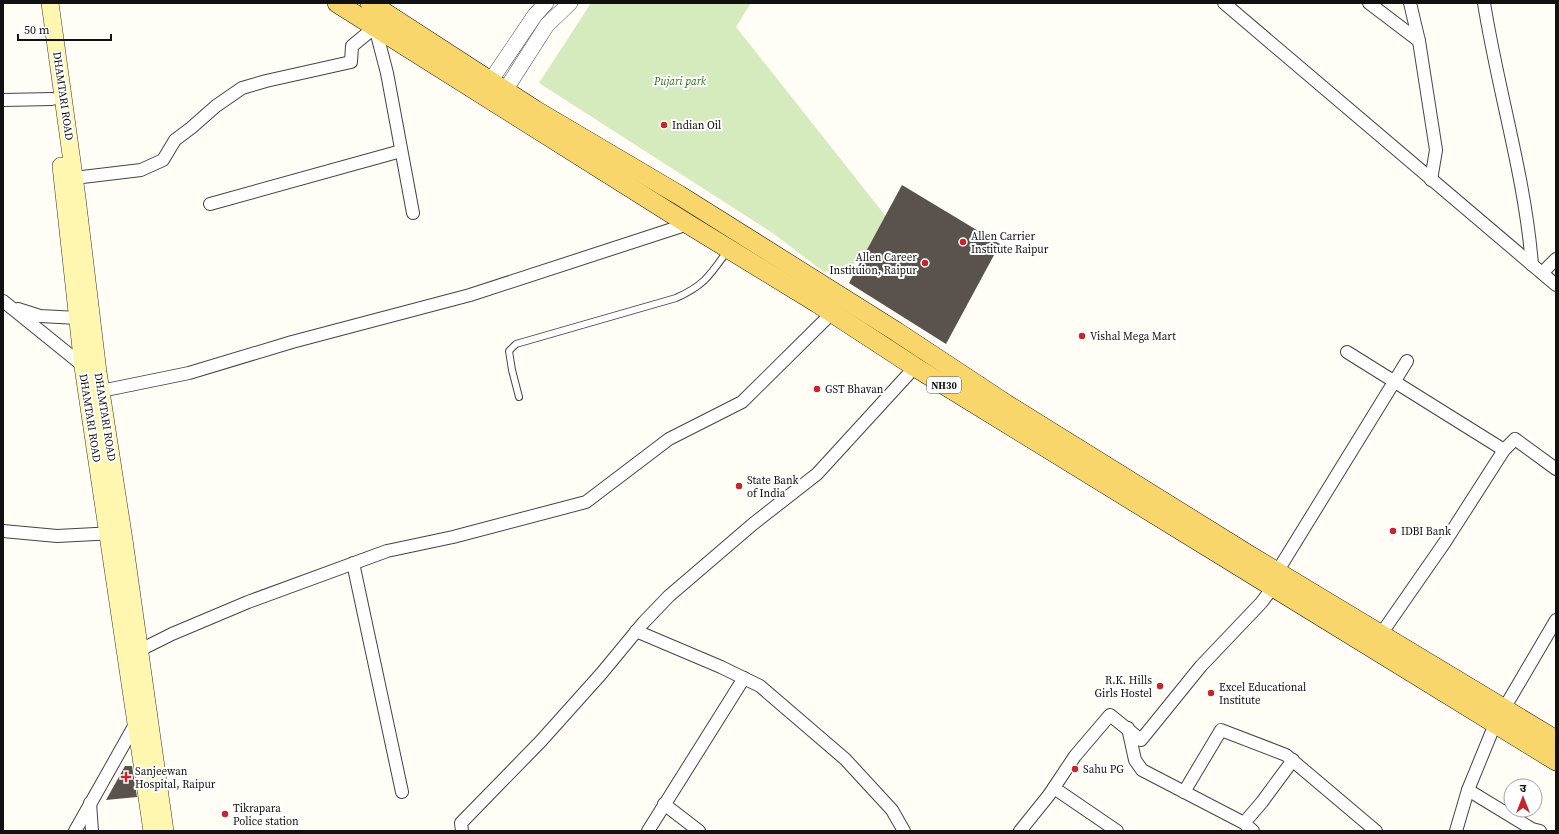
<svg xmlns="http://www.w3.org/2000/svg" width="1559" height="834" font-family="'Source Serif 4','Noto Sans Devanagari',serif">
	<style>
		.green { fill: #d5ebbd }
		.building { fill: #5a524d }
		.lines { fill: none; stroke-linecap: round; stroke-linejoin: round }
		.service-casing { stroke: #444; stroke-width: 8 }
		.minor-casing { stroke: #444; stroke-width: 14 }
		.tertiary-casing { stroke: #444; stroke-width: 16 }
		.secondary-casing { stroke: #333; stroke-width: 18 }
		.primary-casing { stroke: #222; stroke-width: 20 }
		.service { stroke: #fff; stroke-width: 6 }
		.minor { stroke: #fff; stroke-width: 12 }
		.tertiary { stroke: #fff; stroke-width: 15 }
		.secondary { stroke: #fff6b0; stroke-width: 17 }
		.primary { stroke: #f9d66b; stroke-width: 19 }
		.poi-dot { fill: #c4262e; stroke: #fff; stroke-width: 1.5 }
		.labels { text-anchor: middle; dominant-baseline: central; stroke-width: 4; stroke-linejoin: round; paint-order: stroke }
		.shield { fill: #fff; stroke: #585858; stroke-width: 1 }
		.shield-label { font-size: 10px; font-weight: bold; fill: #111 }
		.park-label { font-size: 11px; font-style: italic; fill: #2f6b1f; stroke: #fff }
		.street-label { font-size: 11px; fill: #111; stroke: #fff }
		.poi-label { font-size: 11px; fill: #111; stroke: #fff; text-anchor: start }
	</style>
	<rect width="100%" height="100%" fill="#fffdf5"/>
	<path class="green" d="M 591,3 L 751,3 L 736,27 L 911,248 L 824,272 L 774,234 L 539,83 Z"/>
	<g class="building">
		<path d="M 902,185 L 1000,244 L 946,344 L 849,283 Z"/>
		<path d="M 125,766 L 132,766 L 137,797 L 106,800 Z"/>
	</g>
	<g class="lines">
		<defs>
			<path id="service" d="M 519,397 L 512,370 L 509,351 L 516,344 L 676,298 C 705,285 710,275 728,250"/>
			<g id="minor">
				<path d="M 1224,3 L 1556,285"/>
				<path d="M 1369,3 L 1419,41"/>
				<path d="M 1410,3 L 1419,41 L 1436,150 L 1431,180"/>
				<path d="M 1484,3 C 1498,91 1525,176 1532,265"/>
				<path d="M 3,100 L 52,99"/>
				<path d="M 74,178 L 141,170 L 163,160 L 175,140 L 191,128 L 216,106 L 242,88 L 266,81 L 351,62 L 352,46 L 375,27 L 387,73 L 413,213"/>
				<path d="M 210,204 L 401,151"/>
				<path d="M 1542,273 L 1556,259"/>
				<path d="M 3,301 L 86,368"/>
				<path d="M 18,309 L 40,316 L 78,318"/>
				<path d="M 1347,352 L 1504,450"/>
				<path d="M 101,391 L 189,373 L 292,342 L 470,295 L 688,224"/>
				<path d="M 3,531 L 57,536 L 115,533"/>
				<path d="M 353,563 L 402,792"/>
				<path d="M 1277,572 L 1407,361"/>
				<path d="M 636,631 L 721,667 L 760,686 L 845,759 L 892,810 L 904,831"/>
				<path d="M 1381,634 L 1445,542 L 1504,450 L 1515,439 L 1556,469"/>
				<path d="M 140,650 L 172,634 L 248,602 L 387,551 L 453,537 L 586,502 L 669,439 L 742,402 L 832,313"/>
				<path d="M 1128,728 L 1135,760 L 1142,770 L 1244,823 L 1253,831"/>
				<path d="M 1054,788 L 1117,831"/>
				<path d="M 1468,790 L 1532,829 L 1540,831"/>
				<path d="M 1184,792 L 1221,730 L 1286,755 L 1376,831"/>
				<path d="M 90,803 L 92,831"/>
				<path d="M 664,804 L 699,831"/>
				<path d="M 1244,823 L 1262,802 L 1293,760"/>
				<path d="M 75,831 L 137,721"/>
				<path d="M 462,831 L 461,823 L 541,741 L 601,674 L 644,622 L 669,596 L 753,524 L 817,474 L 915,367"/>
				<path d="M 648,831 L 744,678"/>
				<path d="M 1020,831 L 1049,795 L 1075,756 L 1110,715 L 1141,740 L 1201,666 L 1261,603 L 1274,586"/>
				<path d="M 1456,831 L 1468,790 L 1495,724 L 1556,620"/>
			</g>
			<g id="tertiary">
				<path d="M 485,89 L 535,15 L 546,3"/>
				<path d="M 499,100 L 547,25 L 570,3"/>
			</g>
			<g id="secondary">
				<path d="M 50,3 L 77,198 L 98,372 L 124,540 L 165,831"/>
				<path d="M 61,166 L 83,367 L 152,831"/>
			</g>
			<g id="primary">
				<path d="M 337,3 L 688,224 L 817,303 L 915,367 L 1556,761"/>
				<path d="M 370,3 L 535,110 L 679,195 L 897,332 L 1006,404 L 1249,555 L 1556,740"/>
			</g>
		</defs>
		<use href="#service" class="service-casing"/>
		<use href="#minor" class="minor-casing"/>
		<use href="#tertiary" class="tertiary-casing"/>
		<use href="#secondary" class="secondary-casing"/>
		<use href="#primary" class="primary-casing"/>
		<use href="#service" class="service"/>
		<use href="#minor" class="minor"/>
		<use href="#tertiary" class="tertiary"/>
		<use href="#secondary" class="secondary"/>
		<use href="#primary" class="primary"/>
	</g>
	<g class="poi-dot">
		<circle cx="664" cy="125" r="4"/>
		<circle cx="963" cy="242" r="4"/>
		<circle cx="925" cy="263" r="4"/>
		<circle cx="1082" cy="336" r="4"/>
		<circle cx="817" cy="389" r="4"/>
		<circle cx="739" cy="486" r="4"/>
		<circle cx="1393" cy="531" r="4"/>
		<circle cx="1160" cy="686" r="4"/>
		<circle cx="1211" cy="693" r="4"/>
		<circle cx="1075" cy="769" r="4"/>
		<path d="M124 771h4v4h4v4h-4v4h-4v-4h-4v-4h4z"/>
		<circle cx="225" cy="814" r="4"/>
	</g>
	<g class="labels">
		<rect class="shield" x="927" y="377" width="34" height="16" rx="3"/>
		<g class="shield-label">
			<text x="944" y="385">NH30</text>
		</g>
		<g class="park-label">
			<text x="680" y="81">Pujari park</text>
		</g>
		<g class="street-label">
			<text transform="translate(63 96) rotate(82)">DHAMTARI ROAD</text>
			<text transform="translate(105 417) rotate(81)">DHAMTARI ROAD</text>
			<text transform="translate(90 418) rotate(81)">DHAMTARI ROAD</text>
		</g>
		<g class="poi-label">
			<text x="672" y="125">Indian Oil</text>
			<text x="971" y="236">Allen Carrier<tspan x="971" dy="13">Institute Raipur</tspan></text>
			<text x="917" y="257" text-anchor="end">Allen Career<tspan x="917" dy="13">Instituion, Raipur</tspan></text>
			<text x="1090" y="336">Vishal Mega Mart</text>
			<text x="825" y="389">GST Bhavan</text>
			<text x="747" y="480">State Bank<tspan x="747" dy="13">of India</tspan></text>
			<text x="1401" y="531">IDBI Bank</text>
			<text x="1152" y="680" text-anchor="end">R.K. Hills<tspan x="1152" dy="13">Girls Hostel</tspan></text>
			<text x="1219" y="687">Excel Educational<tspan x="1219" dy="13">Institute</tspan></text>
			<text x="1083" y="769">Sahu PG</text>
			<text x="135" y="771">Sanjeewan<tspan x="135" dy="13">Hospital, Raipur</tspan></text>
			<text x="233" y="808">Tikrapara<tspan x="233" dy="13">Police station</tspan></text>
		</g>
	</g>
	<rect width="1559" height="834" fill="none" stroke="#111111" stroke-width="8"/>
	<g transform="translate(1523 798)"><circle r="19" fill="#ffffff" stroke="#a0a0a0"/>
	<path d="M0-3L7 15L0 10L-7 15Z" fill="#c4262e"/>
	<text y="-6" font-size="11" font-weight="bold" text-anchor="middle" fill="#111111">उ</text>
	</g>
	<path d="M18 34v6h93v-6" fill="none" stroke="#111111" stroke-width="2"/>
	<text x="24" y="34" font-size="12" fill="#111111" stroke="#ffffff" stroke-width="3" paint-order="stroke">50 m</text>
</svg>
